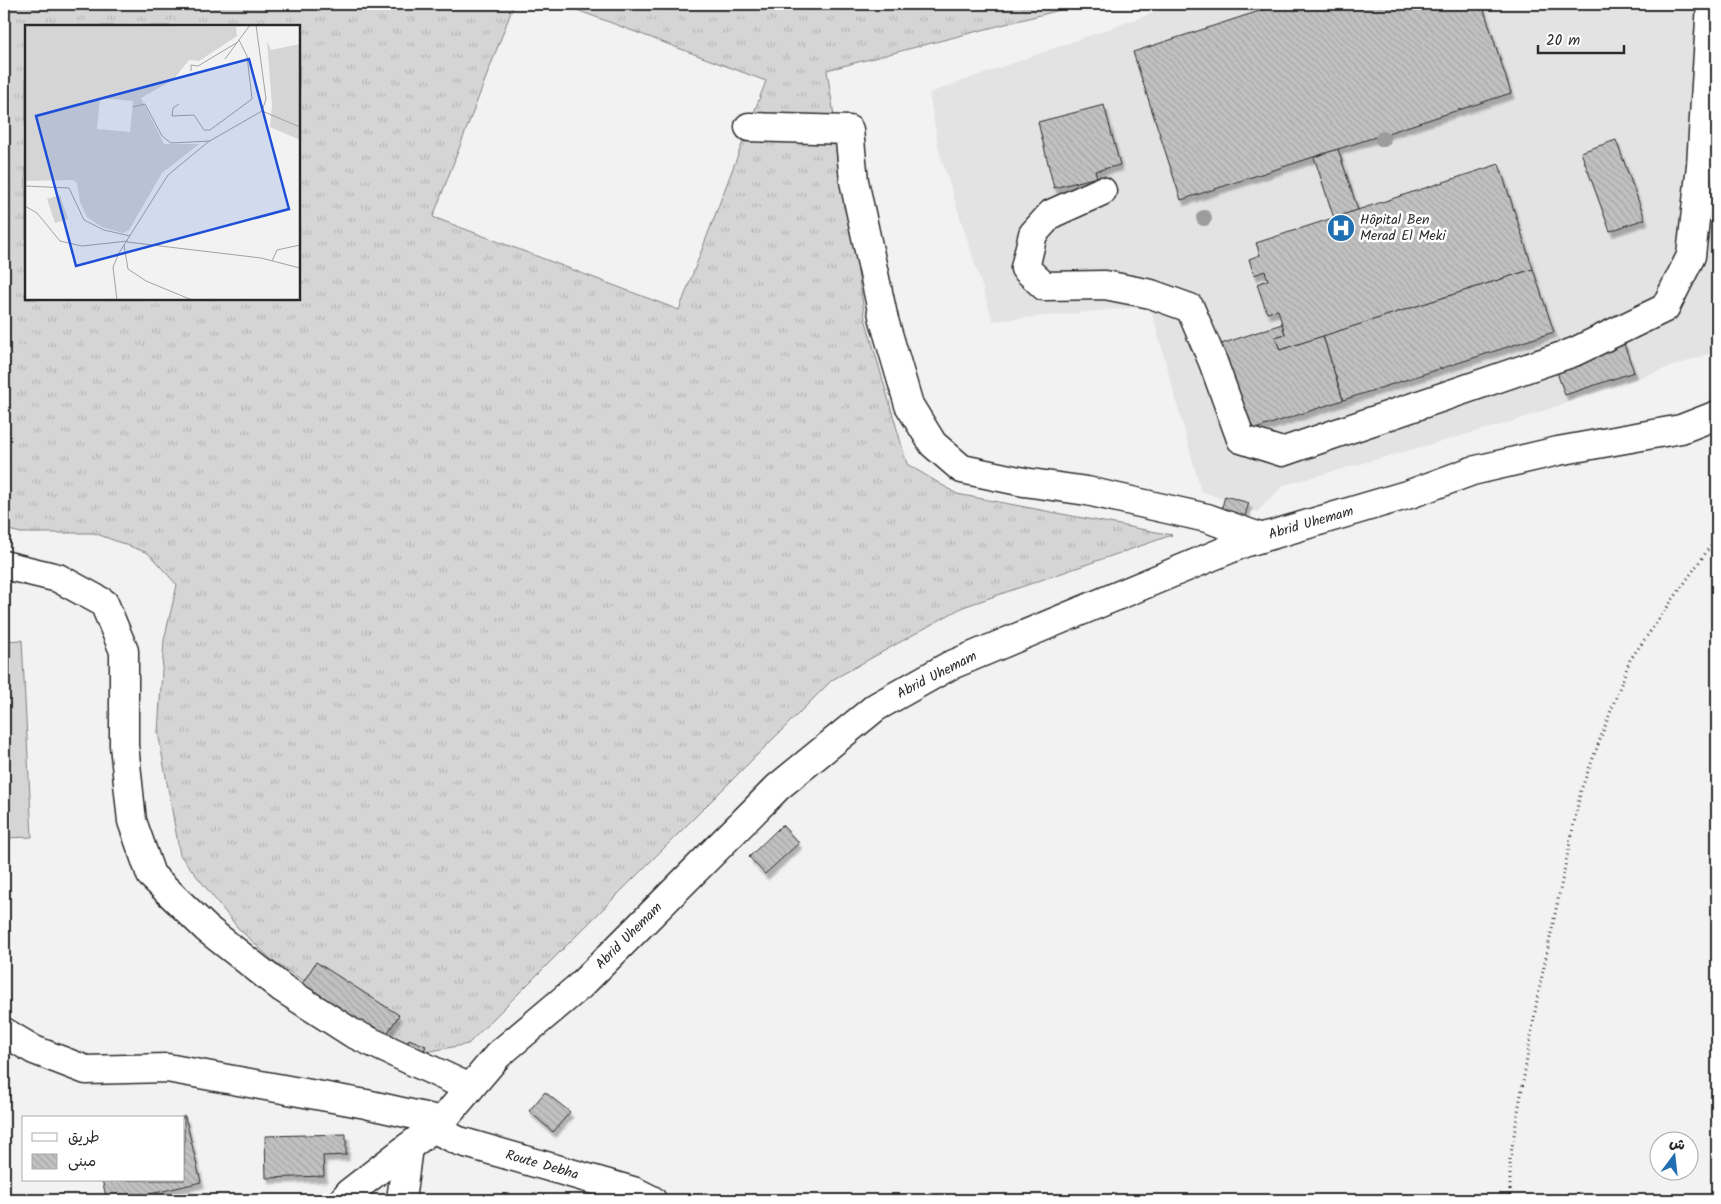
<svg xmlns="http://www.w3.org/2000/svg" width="1721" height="1204" font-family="Kalam,'Playpen Sans Arabic',sans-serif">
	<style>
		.built { fill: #e3e3e3 }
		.grass { fill: url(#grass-tufts); stroke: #808080; fill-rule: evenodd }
		.pitch { fill: #d5d5d5; stroke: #808080 }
		.building { fill: url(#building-back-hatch); stroke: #2b2b2b; filter: url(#shadow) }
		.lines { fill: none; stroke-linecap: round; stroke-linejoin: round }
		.minor-casing { stroke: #2b2b2b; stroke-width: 31 }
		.path { stroke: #2b2b2b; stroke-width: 3; stroke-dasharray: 1 4; stroke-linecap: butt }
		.minor { stroke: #fff; stroke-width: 28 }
		.tree { fill: #9c9c9c }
		.labels { text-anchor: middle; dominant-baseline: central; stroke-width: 5; stroke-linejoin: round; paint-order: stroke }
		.poi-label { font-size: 14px; fill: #2b2b2b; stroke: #fff; text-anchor: start }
		.street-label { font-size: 14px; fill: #2b2b2b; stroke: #fff }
		.inset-road { fill: none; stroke: #a2a2a2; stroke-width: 1 }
		.view { fill: #1d4ed8; fill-opacity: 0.15; stroke: #1d4ed8; stroke-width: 2.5 }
		.inset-edge { fill: none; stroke: #2b2b2b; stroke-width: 2.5 }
	</style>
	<defs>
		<pattern id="grass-tufts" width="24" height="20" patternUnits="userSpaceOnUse" patternTransform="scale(1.25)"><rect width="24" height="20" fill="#d5d5d5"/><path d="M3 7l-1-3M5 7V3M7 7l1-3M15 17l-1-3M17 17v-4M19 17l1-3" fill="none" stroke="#b7b7b7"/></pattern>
		<pattern id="building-back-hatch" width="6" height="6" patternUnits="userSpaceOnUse" patternTransform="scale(1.25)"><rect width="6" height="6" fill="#c1c1c1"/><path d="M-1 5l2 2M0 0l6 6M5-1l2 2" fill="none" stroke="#a6a6a6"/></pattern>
		<filter id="shadow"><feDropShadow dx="3" dy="5.5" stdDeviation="1" flood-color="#0004"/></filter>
	</defs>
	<rect width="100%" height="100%" fill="#f2f2f2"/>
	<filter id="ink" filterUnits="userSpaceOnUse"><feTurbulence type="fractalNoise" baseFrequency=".02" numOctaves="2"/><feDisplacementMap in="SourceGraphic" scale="10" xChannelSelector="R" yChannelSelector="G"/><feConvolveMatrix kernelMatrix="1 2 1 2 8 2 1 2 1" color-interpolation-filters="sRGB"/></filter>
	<g filter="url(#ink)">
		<path class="built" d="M 1178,4 L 1717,4 L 1717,351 L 1508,423 L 1284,485 L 1257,512 L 1201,491 L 1150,306 L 993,321 L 939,151 L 929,93 Z"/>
		<path class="grass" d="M 4,4 L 514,4 L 433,217 L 679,310 L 766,81 L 561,4 L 1083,4 L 827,70 L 865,318 L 907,464 L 957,494 L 1172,535 L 963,607 L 832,680 L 468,1044 L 421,1053 L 275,963 L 238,928 L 180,855 L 158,732 L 164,640 L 177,585 L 148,553 L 94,533 L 21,533 L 4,529 ZM 26,26 L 299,26 L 299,299 L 26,299 Z"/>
		<path class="pitch" d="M 22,640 L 32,837 L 4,838 L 4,641 Z"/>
		<g class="building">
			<path d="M 1281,4 L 1482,4 L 1511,93 L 1181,200 L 1133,52 Z"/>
			<path d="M 1104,105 L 1120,165 L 1095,171 L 1097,177 L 1054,188 L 1038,122 Z"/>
			<path d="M 1616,140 L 1645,219 L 1610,231 L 1581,152 Z"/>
			<path d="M 1338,149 L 1358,210 L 1334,218 L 1314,157 Z"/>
			<path d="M 1499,164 L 1533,269 L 1280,350 L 1275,337 L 1285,334 L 1278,310 L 1267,313 L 1257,284 L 1268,280 L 1265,271 L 1254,275 L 1249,259 L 1260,255 L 1256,243 Z"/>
			<path d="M 1533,269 L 1554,332 L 1343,400 L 1323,336 Z"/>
			<path d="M 1282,324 L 1285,334 L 1275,337 L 1280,350 L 1323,336 L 1343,400 L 1246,432 L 1218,345 Z"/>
			<path d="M 1623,341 L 1634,372 L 1565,395 L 1554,364 Z"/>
			<path d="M 1225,496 L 1249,503 L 1241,528 L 1218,522 Z"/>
			<path d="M 782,825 L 799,843 L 765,874 L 749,857 Z"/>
			<path d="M 316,962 L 399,1015 L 385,1037 L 302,984 Z"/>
			<path d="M 409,1039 L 426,1046 L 419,1062 L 402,1055 Z"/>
			<path d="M 545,1092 L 570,1112 L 553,1132 L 529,1111 Z"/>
			<path d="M 185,1116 L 201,1182 L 126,1200 L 107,1200 L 102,1180 L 184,1180 L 184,1118 L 180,1118 Z"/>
			<path d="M 346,1134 L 346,1155 L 323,1156 L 324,1176 L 266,1178 L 265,1136 Z"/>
		</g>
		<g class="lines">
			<defs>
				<g id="minor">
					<path d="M 749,127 L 849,130 L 854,181 L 884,320 L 909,405 L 933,444 L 962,469 L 1024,482 L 1087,491 L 1207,518 L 1262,538"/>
					<path d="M 1102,191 L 1051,214 L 1033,234 L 1025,268 L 1044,286 L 1105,285 L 1151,294 L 1190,308 L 1213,362 L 1241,439 L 1282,452 L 1574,352 L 1665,308 L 1691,256 L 1701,165 L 1711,4"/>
					<path d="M 4,565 L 58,578 L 104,603 L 124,651 L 124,745 L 132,821 L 151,875 L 207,929 L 282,988 L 352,1033 L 470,1088"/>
					<path d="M 4,1032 L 34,1050 L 86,1070 L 167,1068 L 366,1104 L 442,1121"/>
					<path d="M 432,1128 L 459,1141 L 636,1192 L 652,1200"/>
					<path d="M 343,1200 L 349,1193 L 442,1121 L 498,1055 L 581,985 L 778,787 L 876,707 L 949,666 L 1244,543 L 1410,494 L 1472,471 L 1558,451 L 1681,429 L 1717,415"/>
					<path d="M 401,1200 L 408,1147"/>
				</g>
			</defs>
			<use href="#minor" class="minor-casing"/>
			<path class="path" d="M 1510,1200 L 1510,1159 L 1537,1000 L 1581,790 L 1630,660 L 1717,537"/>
			<use href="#minor" class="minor"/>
		</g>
		<g class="tree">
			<circle cx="1383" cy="139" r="8"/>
			<circle cx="1204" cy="218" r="8"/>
		</g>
	</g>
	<defs>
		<symbol id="hospital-disc" viewBox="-11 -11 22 22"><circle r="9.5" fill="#1f6fb2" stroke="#fff"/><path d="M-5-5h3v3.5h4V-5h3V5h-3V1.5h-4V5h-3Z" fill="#fff"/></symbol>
	</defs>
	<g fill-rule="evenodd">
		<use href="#hospital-disc" x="1325" y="212" width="32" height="32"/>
	</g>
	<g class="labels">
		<g class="poi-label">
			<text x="1360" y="220">Hôpital Ben<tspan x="1360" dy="16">Merad El Meki</tspan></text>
		</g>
		<g class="street-label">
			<text transform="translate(1311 523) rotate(-16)">Abrid Uhemam</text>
			<text transform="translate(937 675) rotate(-27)">Abrid Uhemam</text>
			<text transform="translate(629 936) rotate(-45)">Abrid Uhemam</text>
			<text transform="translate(542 1165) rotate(16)">Route Debha</text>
		</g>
	</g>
	<g transform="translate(25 25)">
		<rect width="275" height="275" fill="#f2f2f2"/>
		<path d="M 0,0 L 211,2 L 212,11 L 174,36 L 164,35 L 148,55 L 116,73 L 139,119 L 174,119 L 137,148 L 104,205 L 98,208 L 77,202 L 62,192 L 55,177 L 52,158 L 48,155 L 0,156 ZM 75,73 L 108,76 L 105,107 L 72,104 ZM 242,16 L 246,25 L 275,19 L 275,115 L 245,102 L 247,80 Z" fill="#d5d5d5" fill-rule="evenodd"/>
		<path d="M 35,170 L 43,194 L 30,198 L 22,174 Z" fill="#d5d5d5"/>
		<path class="inset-road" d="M 200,34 L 225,0M 166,46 L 166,40 L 173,41 L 213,17M 154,79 L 148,83 L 147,91 L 169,90 L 179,105 L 185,105 L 227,74 L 222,31 L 214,15M 108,82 L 120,79 L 137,111 L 146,118 L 185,116M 237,86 L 275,102M 0,161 L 44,163 L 59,195 L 79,205 L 105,211M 0,181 L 12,188 L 35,216 L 57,221 L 103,216M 102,217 L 236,233 L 275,243M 99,220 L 103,244 L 121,256 L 167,275M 247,236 L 252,225 L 275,220M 92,275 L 88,242 L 94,228 L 143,150 L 183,117 L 237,86 L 241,74 L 231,0"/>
		<path class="view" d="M 224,34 L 264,184 L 51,241 L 11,91 Z"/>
		<rect width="275" height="275" class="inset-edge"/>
	</g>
	<rect width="1721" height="1204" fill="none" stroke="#fff" stroke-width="20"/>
	<rect x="10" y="10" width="1701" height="1184" fill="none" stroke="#2b2b2b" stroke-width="2" filter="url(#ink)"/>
	<rect x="22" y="1116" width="162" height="65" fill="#ffffff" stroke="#aaaaaa"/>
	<rect x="32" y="1133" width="25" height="8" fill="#ffffff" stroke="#aaaaaa"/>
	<text x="68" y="1142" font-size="15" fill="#2b2b2b">طريق</text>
	<rect x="32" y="1154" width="25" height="15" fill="url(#building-back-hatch)" stroke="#aaaaaa"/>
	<text x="68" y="1166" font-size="15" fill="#2b2b2b">مبنى</text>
	<g transform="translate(1674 1156) rotate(15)"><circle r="24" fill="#ffffff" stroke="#aaaaaa"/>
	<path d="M0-4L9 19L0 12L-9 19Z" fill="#1f6fb2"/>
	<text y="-8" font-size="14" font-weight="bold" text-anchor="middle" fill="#2b2b2b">ش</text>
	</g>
	<path d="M1538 45v8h86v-8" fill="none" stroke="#2b2b2b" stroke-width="2.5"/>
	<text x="1546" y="45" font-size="15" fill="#2b2b2b" stroke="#ffffff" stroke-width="4" paint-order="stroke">20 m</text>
</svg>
